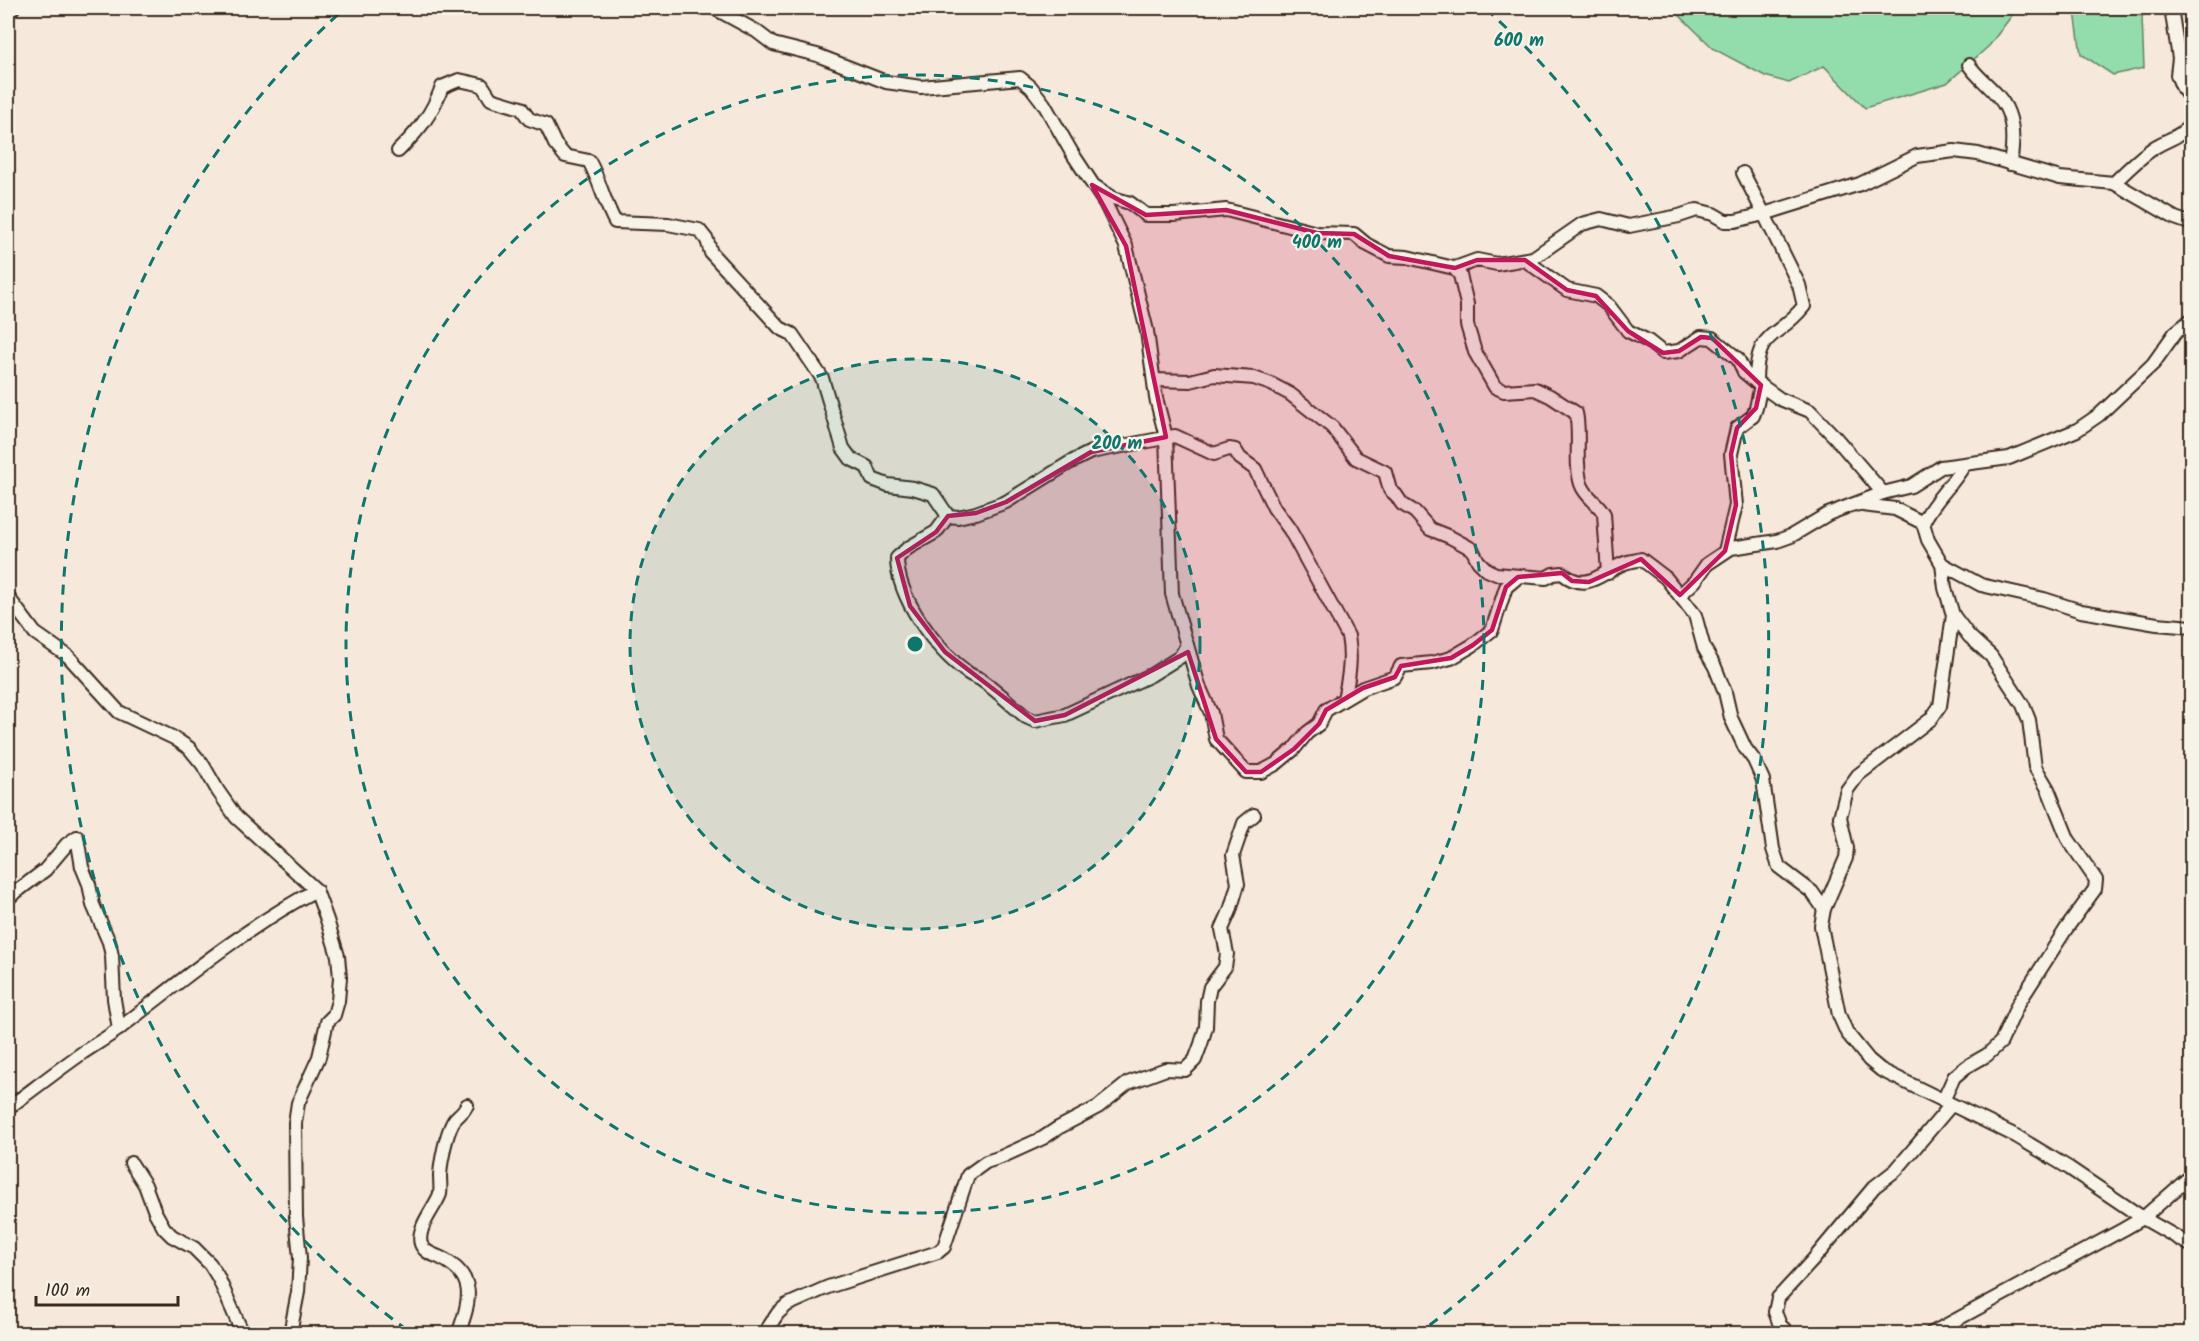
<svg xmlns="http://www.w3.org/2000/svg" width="2199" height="1341" font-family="Kalam,sans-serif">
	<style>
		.green { fill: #93dcab; stroke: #678364; stroke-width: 1.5 }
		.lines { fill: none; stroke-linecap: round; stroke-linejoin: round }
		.minor-casing { stroke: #3b2a1e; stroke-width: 16 }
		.minor { stroke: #f7f3e8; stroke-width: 12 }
		.marked { fill: #c2185b; fill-opacity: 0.2; stroke: #c2185b; stroke-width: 4.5; stroke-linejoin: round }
		.ring { fill: none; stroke: #0f766e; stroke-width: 3; stroke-dasharray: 10 8 }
		.centre { fill: #0f766e; stroke: #f7f3e8; stroke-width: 3 }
		.ring-label { font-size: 18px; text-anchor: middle; font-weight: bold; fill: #0f766e; stroke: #f7f3e8; stroke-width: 4.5; stroke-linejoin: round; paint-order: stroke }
	</style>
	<rect width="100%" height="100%" fill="#f6e8db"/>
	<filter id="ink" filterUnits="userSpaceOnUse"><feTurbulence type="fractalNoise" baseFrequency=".0167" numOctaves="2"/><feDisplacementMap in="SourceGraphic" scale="12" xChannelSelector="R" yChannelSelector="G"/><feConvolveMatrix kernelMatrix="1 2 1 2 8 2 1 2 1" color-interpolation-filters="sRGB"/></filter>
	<g filter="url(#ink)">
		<g class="green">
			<path d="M 1672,8 L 2030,8 L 2013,14 L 1989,46 L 1947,83 L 1865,108 L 1824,66 L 1789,83 L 1765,76 L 1714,49 Z"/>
			<path d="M 2065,8 L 2148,8 L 2142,17 L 2144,68 L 2113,75 L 2081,54 L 2075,12 Z"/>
		</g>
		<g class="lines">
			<defs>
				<g id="minor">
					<path d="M 714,8 L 756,31 L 773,44 L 817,55 L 886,82 L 921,87 L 1020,78 L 1031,87 L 1044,104 L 1072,153 L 1105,203 L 1126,246 L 1147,331 L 1156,398 L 1166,437 L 1172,594 L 1199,686 L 1211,713 L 1216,739 L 1246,772 L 1261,772 L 1276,764 L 1294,749 L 1307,733 L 1319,724 L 1326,710 L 1363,688 L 1395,677 L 1401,666 L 1432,663 L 1451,658 L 1473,645 L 1492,630 L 1506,587 L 1518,577"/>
					<path d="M 2171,8 L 2179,58 L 2177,75 L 2183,89 L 2192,101"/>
					<path d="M 8,14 L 13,8"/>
					<path d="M 1969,65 C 1979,80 1998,91 2006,108 C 2014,124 2013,147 2010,164"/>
					<path d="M 398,151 C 419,130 431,116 442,87 L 459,80 L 482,85 L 491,99 L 521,108 L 529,119 L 546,125 L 555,144 L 565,156 L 589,161 C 600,181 604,202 615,222 L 668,224 L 699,230 L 707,240 L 711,253 L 780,328 L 792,334 L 822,378 L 843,448 L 851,459 L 867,467 L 872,479 L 888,485 L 913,488 L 933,494 L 948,516 L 958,517 L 976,513 L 1006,502 L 1069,463 L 1091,452 L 1175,436 L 1214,454 L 1229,449 L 1235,450 L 1240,458 L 1255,469 L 1274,508 L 1290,530 L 1348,636 C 1352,658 1349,677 1344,699"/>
					<path d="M 2114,183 C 2127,170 2140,157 2155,147 C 2172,137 2177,139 2192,123"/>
					<path d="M 1096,187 L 1113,198 L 1130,203 L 1146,215 L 1174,215 L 1226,210 L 1317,233 L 1354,234 L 1366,244 L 1389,256 L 1407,257 L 1454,268 L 1460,275 L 1467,304 L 1467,325 L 1475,352 L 1495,387 L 1504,391 L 1535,389 L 1550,396 L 1576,413 C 1581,436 1574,462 1581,484 C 1586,498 1598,502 1604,514 L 1608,573"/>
					<path d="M 1525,260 L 1567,290 L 1596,296 L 1609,306 L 1628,331 L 1648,341 L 1663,353 L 1679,351 L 1701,337 L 1712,338 L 1738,359 L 1744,372 L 1756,382 L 1780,399 L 1810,411 L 1835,437 L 1883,493"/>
					<path d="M 1455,268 L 1477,260 L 1497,264 L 1533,258 L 1582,224 L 1601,219 L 1629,226 L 1679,216 L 1697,210 L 1713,214 L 1725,221 L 1735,221 L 1764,214 L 1743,173"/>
					<path d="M 1154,380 L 1190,381 L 1214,375 L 1254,378 L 1271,384 L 1290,394 L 1332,427 L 1356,458 L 1385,472 L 1390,490 L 1396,495 L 1402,504 L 1415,512 L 1430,529 L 1450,537 L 1472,549 L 1478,561 L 1487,570 L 1496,574 L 1546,578 L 1553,574 L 1562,573 C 1586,593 1600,574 1622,564 C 1628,561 1635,561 1641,559 L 1666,578 L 1695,615 L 1704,648 L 1715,667 L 1725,692 L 1731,718 L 1745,748 L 1754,760 L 1763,780 L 1773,849 L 1779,867 L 1812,892 L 1824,909"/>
					<path d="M 1756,382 C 1756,329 1777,340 1804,306 L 1799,285 L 1764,214 L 1860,184 L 1917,156 L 1954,151 L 1978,154 L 2060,178 L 2114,183 L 2175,218 L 2192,224"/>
					<path d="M 1855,504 L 1895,509 L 1923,523 L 1928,540 L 1942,564 L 1945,588 L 1953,615 L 1940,706 L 1931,719 L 1858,775 L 1847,790 L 1840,817 L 1847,848 L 1846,858 L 1824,909 L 1821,926 L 1839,1015 L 1847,1033 L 1869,1060 L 1881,1070 L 2016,1136 L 2069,1168 L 2143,1218 L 2192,1246"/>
					<path d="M 948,516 L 936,532 L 908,548 L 897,558 C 897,598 936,650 968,673 C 972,676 976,677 980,679 C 997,690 1011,705 1026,717 L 1035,721 L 1065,715 L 1151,675 L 1180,657 L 1187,645"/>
					<path d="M 1923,523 C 1932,502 1952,486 1964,465"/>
					<path d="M 1725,551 L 1736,505 L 1731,454 L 1737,428 L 1753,416 L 1756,408 L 1761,385"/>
					<path d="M 1942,564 L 1981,585 L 2044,599 L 2081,611 L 2157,624 L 2192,627"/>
					<path d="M 1680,595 L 1695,581 L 1707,564 L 1731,548 L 1777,541 L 1791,536 L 1828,514 L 1883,493 L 1911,486 L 1941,467 L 2009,458 L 2077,430 L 2099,415 L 2153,364 L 2175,333 L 2192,319"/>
					<path d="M 8,597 L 35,633 L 68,656 L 119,712 L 174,738 L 189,748 L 203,765 L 218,791 L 236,817 L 316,890 L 327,920 L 338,956 L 340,978 L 338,1001 L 334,1015 L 327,1022 L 319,1057 L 298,1103 L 295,1123 L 296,1217 L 300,1258 L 298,1292 L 290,1334"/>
					<path d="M 8,898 L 45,870 L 67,844 L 77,837 L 82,867 L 89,884 L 93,905 L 109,942 L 112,956 L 114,999 L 119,1029"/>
					<path d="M 1943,1101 L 1954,1077 L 1966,1067 L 1987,1055 L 2001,1042 L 2018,1004 L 2066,929 L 2095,889 L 2096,880 L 2068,839 L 2048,789 L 2035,767 L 2029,720 L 2023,705 L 1991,656 L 1969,636 L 1953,615"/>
					<path d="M 8,1108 C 31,1091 54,1073 78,1056 C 92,1046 107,1038 120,1028 C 183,979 245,928 316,890"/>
					<path d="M 131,1163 L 145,1185 L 155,1212 L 164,1228 L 172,1236 L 194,1248 L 210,1264 L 218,1277 L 243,1334"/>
					<path d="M 458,1334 C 471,1300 477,1275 439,1257 C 432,1254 424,1252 421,1244 C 416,1228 435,1208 440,1194 C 441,1188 440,1182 440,1175 C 441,1160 446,1135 453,1122 C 457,1115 462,1115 467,1105"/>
					<path d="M 764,1334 L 778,1313 L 787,1305 L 828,1287 L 938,1252 L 944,1247 L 968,1175 L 986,1162 L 1001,1157 L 1043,1138 L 1058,1128 L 1098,1107 L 1128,1083 L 1166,1069 L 1185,1070 L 1195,1060 L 1201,1044 L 1206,1027 L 1207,1001 L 1210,987 L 1225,967 L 1227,954 L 1222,929 L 1230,911 L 1238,884 L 1233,855 L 1244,823 L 1254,815"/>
					<path d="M 1789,1334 L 1780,1325 L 1775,1312 L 1778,1298 L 1813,1260 L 1874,1187 L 1896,1170 L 1951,1105"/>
					<path d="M 1930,1334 L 2124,1229 L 2143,1218 L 2192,1175"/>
					<path d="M 2190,1334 L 2192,1331"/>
				</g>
			</defs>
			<use href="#minor" class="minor-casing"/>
			<use href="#minor" class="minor"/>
		</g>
	</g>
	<path class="marked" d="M 1092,185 L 1146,215 L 1226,210 L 1317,233 L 1354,234 L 1389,256 L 1455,268 L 1477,260 L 1525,260 L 1567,290 L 1596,296 L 1628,331 L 1663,353 L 1679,351 L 1701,337 L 1712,338 L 1761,385 L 1756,408 L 1737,428 L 1731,454 L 1736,505 L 1725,551 L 1680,595 L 1641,559 L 1589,582 L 1572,581 L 1562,573 L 1518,577 L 1506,587 L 1492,630 L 1473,645 L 1451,658 L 1401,666 L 1395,677 L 1363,688 L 1326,710 L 1319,724 L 1294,749 L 1261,772 L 1246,772 L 1216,739 L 1188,652 L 1065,715 L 1035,721 L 945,652 L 910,606 L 897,558 L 936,532 L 948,516 L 976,513 L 1006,502 L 1091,452 L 1166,437 L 1126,246 Z"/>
	<circle cx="915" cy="644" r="285" fill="#0f766e" fill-opacity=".12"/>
	<g class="ring">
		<circle cx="915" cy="644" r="285"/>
		<circle cx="915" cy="644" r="569"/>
		<path d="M407 1330A854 854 0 0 1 344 9M1486 9A854 854 0 0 1 1423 1330"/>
	</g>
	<circle cx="915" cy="644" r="9" class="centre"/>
	<g class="ring-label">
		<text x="1519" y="46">600 m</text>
		<text x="1317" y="248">400 m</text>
		<text x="1117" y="449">200 m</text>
	</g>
	<rect width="2199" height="1341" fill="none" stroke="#f7f3e8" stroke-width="30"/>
	<rect x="15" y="15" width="2169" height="1311" fill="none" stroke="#3b2a1e" stroke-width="2" filter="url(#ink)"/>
	<path d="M36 1296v9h142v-9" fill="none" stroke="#3b2a1e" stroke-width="3"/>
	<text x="45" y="1296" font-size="18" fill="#3b2a1e" stroke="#f7f3e8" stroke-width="4.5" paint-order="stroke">100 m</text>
</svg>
